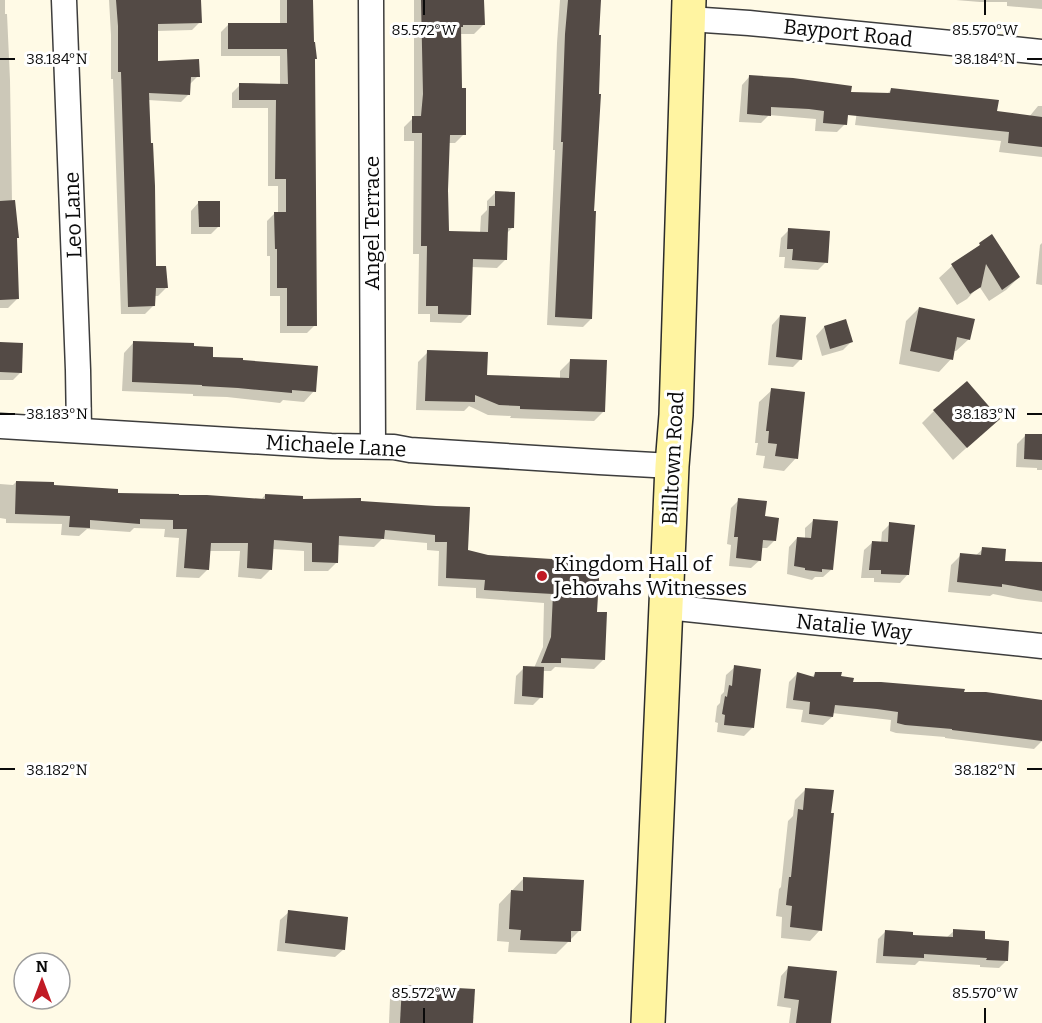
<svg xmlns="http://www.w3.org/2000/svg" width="1042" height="1023" font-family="Bitter,serif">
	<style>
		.shadow { fill: #0003 }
		.building { fill: #534a45 }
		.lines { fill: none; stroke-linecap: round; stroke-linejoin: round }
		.minor-casing { stroke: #3d3d3d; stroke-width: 27 }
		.secondary-casing { stroke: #2c2c2c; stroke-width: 36 }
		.minor { stroke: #fff; stroke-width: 24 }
		.secondary { stroke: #fff4a1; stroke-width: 33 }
		.ticks { fill: none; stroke: #0a0a0a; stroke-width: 2 }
		.poi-dot { fill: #c11a24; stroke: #fff; stroke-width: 2 }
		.labels { text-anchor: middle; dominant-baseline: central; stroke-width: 6; stroke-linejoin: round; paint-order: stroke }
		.street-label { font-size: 21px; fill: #0a0a0a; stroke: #fff }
		.poi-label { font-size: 21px; fill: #0a0a0a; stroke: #fff; text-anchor: start }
		.ticks-label { font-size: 15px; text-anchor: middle; fill: #0a0a0a; stroke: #fff; stroke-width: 6; stroke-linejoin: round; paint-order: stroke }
	</style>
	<rect width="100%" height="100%" fill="#fffae6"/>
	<g class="shadow">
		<path d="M 0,0 L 5,0 L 5,14 L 7,14 L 10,80 L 12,202 L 16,239 L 17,299 L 8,308 L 0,308 Z"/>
		<path d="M 109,0 L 200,0 L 200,22 L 192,30 L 157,31 L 156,62 L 198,76 L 190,84 L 189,94 L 181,102 L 148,100 L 154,265 L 166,288 L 158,296 L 154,296 L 153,306 L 145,314 L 121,314 L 113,79 L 111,79 L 111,35 Z"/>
		<path d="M 280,0 L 311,0 L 313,61 L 315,325 L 307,333 L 280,333 L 280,296 L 270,296 L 270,256 L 267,256 L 267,221 L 275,213 L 278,213 L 278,186 L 268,186 L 268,108 L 232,108 L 232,93 L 240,85 L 280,85 L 280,56 L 221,56 L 221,32 L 229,24 L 280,25 Z"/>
		<path d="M 414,0 L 447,0 L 483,25 L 474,34 L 460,34 L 460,90 L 464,134 L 455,143 L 448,143 L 447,232 L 480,233 L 481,216 L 487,210 L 487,201 L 496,192 L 512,228 L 506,234 L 505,260 L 497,268 L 471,267 L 470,314 L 461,323 L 430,322 L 430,314 L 418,314 L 419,254 L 413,254 L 414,141 L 404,141 L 404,127 L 414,117 Z"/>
		<path d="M 560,0 L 600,0 L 591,319 L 583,327 L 547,325 L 555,150 L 553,150 L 557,43 Z"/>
		<path d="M 956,0 L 1042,0 L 1042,9 L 1007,6 L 1007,2 L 980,2 Z"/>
		<path d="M 750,76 L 793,80 L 845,124 L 837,132 L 815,131 L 816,119 L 769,115 L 761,123 L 739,122 L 742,85 Z"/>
		<path d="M 891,90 L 996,113 L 1029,117 L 1038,106 L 1042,106 L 1042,157 L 999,152 L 1001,141 L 855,125 L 858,104 L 886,95 Z"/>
		<path d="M 199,202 L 219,226 L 211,234 L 191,234 L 191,211 Z"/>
		<path d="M 789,230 L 826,262 L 818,270 L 784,268 L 785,257 L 779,257 L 781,238 Z"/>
		<path d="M 992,236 L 1019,277 L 1006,290 L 989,301 L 979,286 L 967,299 L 957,305 L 939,278 L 952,266 Z"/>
		<path d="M 1042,243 L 1042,285 L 1036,284 L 1040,245 Z"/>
		<path d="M 919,308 L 969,339 L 956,351 L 953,351 L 951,359 L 939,372 L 899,364 L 906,321 Z"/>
		<path d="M 780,316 L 801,359 L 793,367 L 768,365 L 772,325 Z"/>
		<path d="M 845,321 L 851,342 L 843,350 L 822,356 L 816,336 L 824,327 Z"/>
		<path d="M 134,342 L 192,348 L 211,358 L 241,361 L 314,391 L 304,402 L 283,400 L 280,403 L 227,397 L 193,396 L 193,394 L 122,391 L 124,353 Z"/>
		<path d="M 0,344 L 21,372 L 13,380 L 0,380 Z"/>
		<path d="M 428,352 L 485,377 L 560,379 L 560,371 L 570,361 L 604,411 L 594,421 L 510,418 L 511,416 L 488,415 L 469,406 L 464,411 L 416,410 L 418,362 Z"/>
		<path d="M 772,390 L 796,458 L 784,471 L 763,468 L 765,456 L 756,455 L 758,443 L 755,443 L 759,402 Z"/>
		<path d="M 934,411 L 998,419 L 953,460 L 922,423 Z"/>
		<path d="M 1042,434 L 1042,470 L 1037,470 L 1037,468 L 1016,467 L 1017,444 L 1025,436 Z"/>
		<path d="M 16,482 L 116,494 L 261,500 L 265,495 L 302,500 L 360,502 L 436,507 L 467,551 L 595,613 L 603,660 L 594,669 L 555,667 L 551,671 L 543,671 L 541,697 L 533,705 L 514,704 L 516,676 L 524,668 L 534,668 L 543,647 L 544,603 L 476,598 L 476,588 L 438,586 L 439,551 L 427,550 L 427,543 L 382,539 L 374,547 L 337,545 L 337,562 L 328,571 L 304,571 L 304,551 L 272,549 L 270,570 L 261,579 L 238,577 L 240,551 L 209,551 L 208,569 L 199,578 L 176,577 L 179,538 L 164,537 L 165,529 L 134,528 L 130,532 L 87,529 L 79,536 L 61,535 L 62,524 L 6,523 L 6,519 L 0,518 L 0,484 L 13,485 Z"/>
		<path d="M 739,500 L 764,517 L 775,540 L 767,548 L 761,548 L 760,560 L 751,568 L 729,566 L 731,545 L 727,544 L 731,508 Z"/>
		<path d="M 814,520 L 832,569 L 823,577 L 815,577 L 812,580 L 787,574 L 789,547 L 797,538 L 805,539 L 805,528 Z"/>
		<path d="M 890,524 L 908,574 L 900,583 L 874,582 L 874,578 L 861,578 L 864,550 L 873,542 L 881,543 L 882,532 Z"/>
		<path d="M 983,549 L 1003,562 L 1042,562 L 1042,602 L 1018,599 L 993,594 L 990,596 L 948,592 L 951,565 L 961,555 L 975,556 Z"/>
		<path d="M 735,667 L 752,728 L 744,736 L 717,732 L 718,723 L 715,722 L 717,706 L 720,703 L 721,695 L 724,692 L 726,675 Z"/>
		<path d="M 797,674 L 811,678 L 815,674 L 840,678 L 851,683 L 1042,701 L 1042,741 L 1034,749 L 945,738 L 945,737 L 896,733 L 890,731 L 891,720 L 832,713 L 832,717 L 823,725 L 801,722 L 803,710 L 786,708 L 789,682 Z"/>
		<path d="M 806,789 L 820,930 L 810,941 L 781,938 L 782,917 L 776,916 L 779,889 L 781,887 L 788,821 L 793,816 L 795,800 Z"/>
		<path d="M 524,878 L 580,930 L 556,954 L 508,952 L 509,942 L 497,941 L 499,904 Z"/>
		<path d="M 289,912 L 344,949 L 335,957 L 277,951 L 280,920 Z"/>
		<path d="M 954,931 L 983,941 L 1006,961 L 999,968 L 980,967 L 980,965 L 919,961 L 915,965 L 876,963 L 878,939 L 885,932 L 912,936 L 946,938 Z"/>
		<path d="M 789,967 L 830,1023 L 789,1023 L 791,1008 L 777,1006 L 781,976 Z"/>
		<path d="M 403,986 L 471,1023 L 389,1023 L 390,999 Z"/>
	</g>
	<g class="building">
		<path d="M 116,0 L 201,0 L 202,23 L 158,24 L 158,61 L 199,59 L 200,77 L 191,77 L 190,95 L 149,93 L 151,143 L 153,143 L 155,186 L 156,265 L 156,266 L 166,266 L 168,288 L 156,288 L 155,306 L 128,307 L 121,72 L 118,72 L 118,26 Z"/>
		<path d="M 287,0 L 313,0 L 314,42 L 315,42 L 317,59 L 315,59 L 317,326 L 287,326 L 287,288 L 277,288 L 277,249 L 275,249 L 274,212 L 286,212 L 286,179 L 275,179 L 276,100 L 239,100 L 239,83 L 288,84 L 287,49 L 228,49 L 228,23 L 287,23 Z"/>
		<path d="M 421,0 L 484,0 L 485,25 L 463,25 L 463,27 L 461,27 L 462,88 L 466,88 L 466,135 L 450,135 L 448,190 L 449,231 L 488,232 L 489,206 L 495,206 L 495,191 L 515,192 L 514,228 L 508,228 L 507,260 L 473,259 L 471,315 L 438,314 L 438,306 L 426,306 L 427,246 L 421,246 L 422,133 L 412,133 L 412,116 L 421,116 L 423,94 Z"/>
		<path d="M 568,0 L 601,0 L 599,35 L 601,35 L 599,94 L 601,94 L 594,211 L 596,211 L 592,319 L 555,317 L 563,142 L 561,142 L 565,34 Z"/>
		<path d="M 749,75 L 793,78 L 852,86 L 851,92 L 890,93 L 891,88 L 999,100 L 997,111 L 1042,117 L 1042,147 L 1008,143 L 1009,132 L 848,115 L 847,125 L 823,123 L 824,111 L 809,109 L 771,107 L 771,116 L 747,114 Z"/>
		<path d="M 15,200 L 19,238 L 17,238 L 19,299 L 0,300 L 0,201 Z"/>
		<path d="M 198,201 L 220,201 L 220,227 L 199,227 Z"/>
		<path d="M 788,228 L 830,231 L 828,263 L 792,260 L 793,249 L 787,249 Z"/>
		<path d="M 992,234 L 1020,277 L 1002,290 L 986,264 L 981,287 L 970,294 L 951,264 L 980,245 L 979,243 Z"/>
		<path d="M 919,307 L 975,319 L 970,340 L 957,337 L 953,360 L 910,351 Z"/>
		<path d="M 780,315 L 806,317 L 802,360 L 776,357 Z"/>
		<path d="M 846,319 L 853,342 L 830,349 L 824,326 Z"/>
		<path d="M 133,341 L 194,343 L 194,346 L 213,347 L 213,357 L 243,358 L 243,360 L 318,366 L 316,392 L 292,390 L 292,393 L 238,388 L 202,386 L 202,385 L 132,382 Z"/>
		<path d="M 0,342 L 23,343 L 22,373 L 0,372 Z"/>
		<path d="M 427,350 L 488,352 L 487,375 L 569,378 L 570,359 L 607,360 L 605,412 L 520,409 L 520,406 L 499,405 L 475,395 L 475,402 L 425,401 Z"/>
		<path d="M 967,381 L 1000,419 L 967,448 L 933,410 Z"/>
		<path d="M 771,388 L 805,392 L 798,459 L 775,456 L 777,444 L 768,443 L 769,431 L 766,431 Z"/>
		<path d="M 1025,434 L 1042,434 L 1042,460 L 1024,459 Z"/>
		<path d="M 16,481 L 54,482 L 54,485 L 118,489 L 118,493 L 179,494 L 179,495 L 207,495 L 265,499 L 265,494 L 303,496 L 303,499 L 361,498 L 361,501 L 436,506 L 470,507 L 468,550 L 488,555 L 600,562 L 597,612 L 607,612 L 605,660 L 561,658 L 561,663 L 541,663 L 551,637 L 553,594 L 484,590 L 485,580 L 446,578 L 447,542 L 435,542 L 435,535 L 385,530 L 384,539 L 339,536 L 338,563 L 312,562 L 312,543 L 274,540 L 272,570 L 247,568 L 248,543 L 211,543 L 209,570 L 184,568 L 187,529 L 173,529 L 173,520 L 140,519 L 140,524 L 90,520 L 90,528 L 69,527 L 70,516 L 15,514 Z"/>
		<path d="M 738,498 L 767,501 L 765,516 L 779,518 L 776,541 L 763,540 L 761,561 L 736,558 L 738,537 L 734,537 Z"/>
		<path d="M 813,519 L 838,521 L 833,570 L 822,569 L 822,572 L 805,570 L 805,568 L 794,566 L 797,537 L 811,538 Z"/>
		<path d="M 889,522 L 915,525 L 909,575 L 881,574 L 881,570 L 869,570 L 872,541 L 888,542 Z"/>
		<path d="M 982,547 L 1006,549 L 1005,561 L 1042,562 L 1042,591 L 1002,584 L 1002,587 L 957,582 L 960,553 L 981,555 Z"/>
		<path d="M 734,665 L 761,669 L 754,728 L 724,725 L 725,715 L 722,714 L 725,696 L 727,697 L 729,685 L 732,686 Z"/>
		<path d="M 523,666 L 544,667 L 543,698 L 522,696 Z"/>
		<path d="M 797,672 L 814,677 L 815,672 L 842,672 L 841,676 L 854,678 L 853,682 L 881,682 L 965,689 L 964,692 L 986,692 L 1042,700 L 1042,741 L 952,730 L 952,729 L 905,725 L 897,723 L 898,712 L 877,709 L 835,705 L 833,717 L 809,714 L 810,702 L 793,700 Z"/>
		<path d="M 805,788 L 834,790 L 831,813 L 834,813 L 822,931 L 790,927 L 792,906 L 786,905 L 789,877 L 791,877 L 798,809 L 803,810 Z"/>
		<path d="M 523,877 L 584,880 L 581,931 L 571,931 L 571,942 L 520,940 L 521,930 L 509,929 L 511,890 L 523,891 Z"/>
		<path d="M 288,910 L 348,917 L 345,950 L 285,943 Z"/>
		<path d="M 953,929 L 985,931 L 985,939 L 1009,941 L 1008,961 L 986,960 L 987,958 L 924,954 L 924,958 L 883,956 L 885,930 L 913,932 L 913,935 L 953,937 Z"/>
		<path d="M 788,966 L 837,971 L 831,1023 L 796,1023 L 799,1000 L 784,998 Z"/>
		<path d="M 402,985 L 475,989 L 473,1023 L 400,1023 Z"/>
	</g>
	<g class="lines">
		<defs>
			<g id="minor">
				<path d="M 64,0 L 78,370 L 79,429"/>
				<path d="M 371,0 L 373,446"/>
				<path d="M 689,19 L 749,23 L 1042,52"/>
				<path d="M 0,426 L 331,446 L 394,447 L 410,450 L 599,462 L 672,466"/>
				<path d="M 667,607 L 1042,646"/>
			</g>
			<path id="secondary" d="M 648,1023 L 672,466 L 676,415 L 689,0"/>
		</defs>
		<use href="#minor" class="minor-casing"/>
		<use href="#secondary" class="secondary-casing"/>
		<use href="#minor" class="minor"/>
		<use href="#secondary" class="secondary"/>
	</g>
	<path class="ticks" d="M 424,0 L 424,15M 985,0 L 985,15M 0,59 L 15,59M 1027,59 L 1042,59M 0,414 L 15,414M 1027,414 L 1042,414M 0,769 L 15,769M 1027,769 L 1042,769M 424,1008 L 424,1023M 985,1008 L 985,1023"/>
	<circle class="poi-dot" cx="542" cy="576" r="6"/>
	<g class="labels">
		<g class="street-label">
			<text transform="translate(848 33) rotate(6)">Bayport Road</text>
			<text transform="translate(73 215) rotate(-92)">Leo Lane</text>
			<text transform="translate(372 223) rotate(-90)">Angel Terrace</text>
			<text transform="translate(336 446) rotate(3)">Michaele Lane</text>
			<text transform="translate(673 458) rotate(-87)">Billtown Road</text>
			<text transform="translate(854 627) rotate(6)">Natalie Way</text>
		</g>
		<g class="poi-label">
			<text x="554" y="564">Kingdom Hall of<tspan x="554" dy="24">Jehovahs Witnesses</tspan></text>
		</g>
	</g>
	<g class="ticks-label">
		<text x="424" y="35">85.572°W</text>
		<text x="985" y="35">85.570°W</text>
		<text x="57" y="64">38.184°N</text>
		<text x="985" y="64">38.184°N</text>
		<text x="57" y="419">38.183°N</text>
		<text x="985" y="419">38.183°N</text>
		<text x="57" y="775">38.182°N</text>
		<text x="985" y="775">38.182°N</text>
		<text x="424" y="998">85.572°W</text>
		<text x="985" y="998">85.570°W</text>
	</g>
	<g transform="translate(42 981)"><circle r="28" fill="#ffffff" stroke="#9d9d9d" stroke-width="1.5"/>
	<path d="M0-4.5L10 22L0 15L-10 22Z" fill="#c11a24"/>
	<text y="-9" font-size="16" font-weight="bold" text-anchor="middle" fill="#0a0a0a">N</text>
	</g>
</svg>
